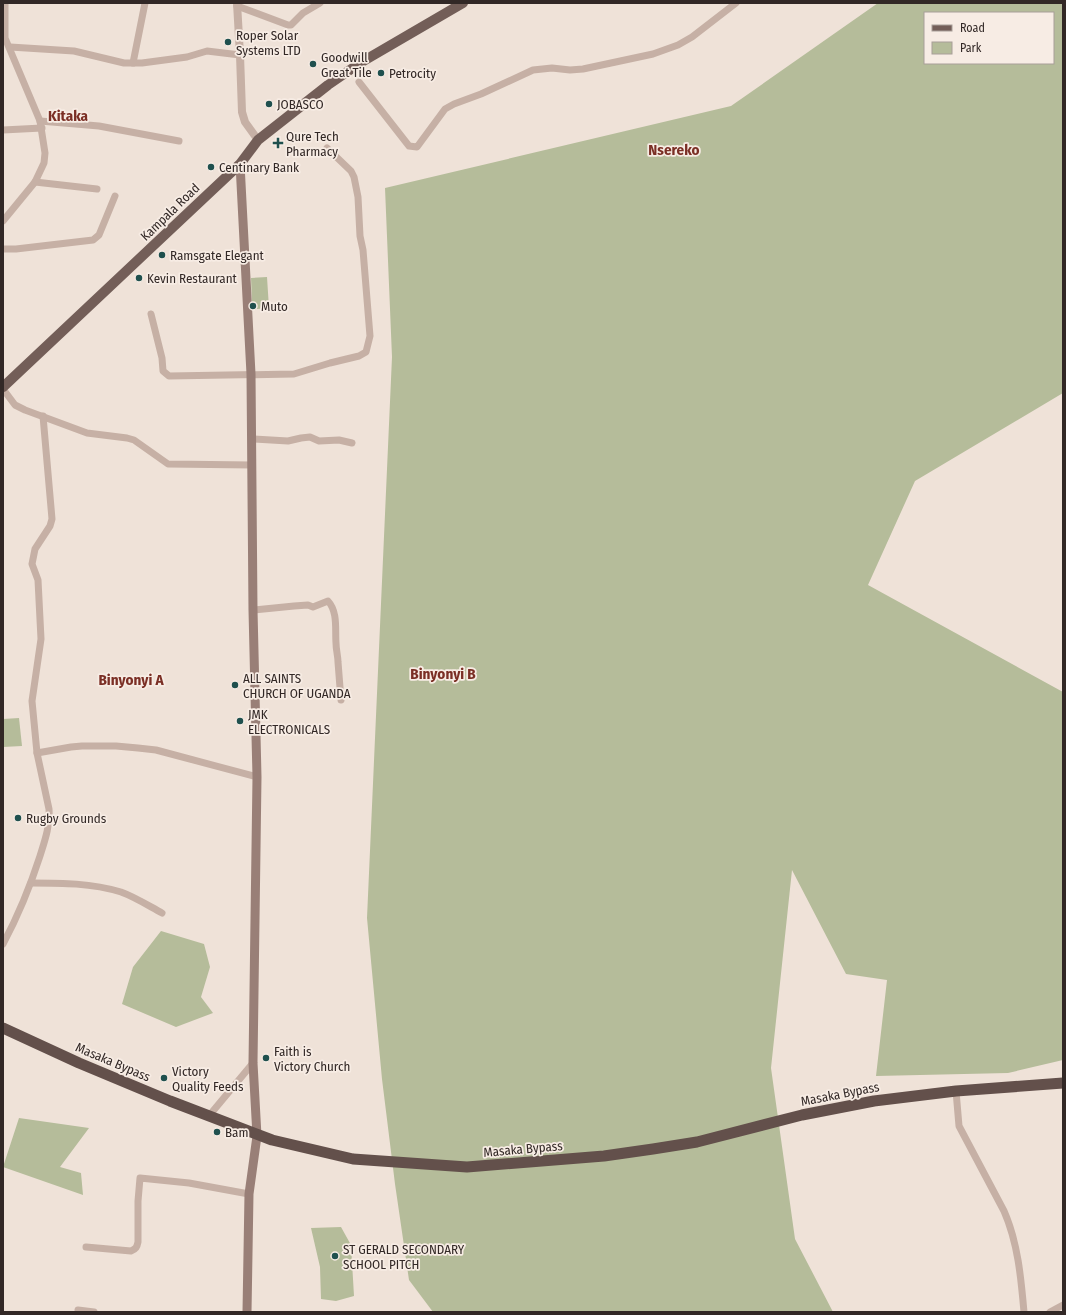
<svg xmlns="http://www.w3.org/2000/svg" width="1066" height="1315" font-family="'Fira Sans Condensed',sans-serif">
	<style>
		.green { fill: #b5bc9a; fill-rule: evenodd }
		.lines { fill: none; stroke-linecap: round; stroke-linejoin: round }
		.minor { stroke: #c6b0a5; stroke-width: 7 }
		.tertiary { stroke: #c6b0a5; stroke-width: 8 }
		.secondary { stroke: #997f77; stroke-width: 9 }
		.primary { stroke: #735e58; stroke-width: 10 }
		.trunk { stroke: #63504b; stroke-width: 11 }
		.poi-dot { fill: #1f504e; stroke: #f7ece4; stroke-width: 1.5 }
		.labels { text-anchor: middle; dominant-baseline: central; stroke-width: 3.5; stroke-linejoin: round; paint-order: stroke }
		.poi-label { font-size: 13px; fill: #322826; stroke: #f7ece4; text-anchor: start }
		.street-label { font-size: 13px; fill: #322826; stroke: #f7ece4 }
		.quarter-label { font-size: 15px; font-weight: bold; fill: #7b2f25; stroke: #f7ece4 }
	</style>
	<rect width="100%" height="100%" fill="#efe2d8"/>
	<g class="green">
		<path d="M 878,3 L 1063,3 L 1063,393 L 915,481 L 868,585 L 1063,692 L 1063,1060 L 1008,1073 L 876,1076 L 887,980 L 846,974 L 792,870 L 771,1068 L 795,1239 L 833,1312 L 433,1312 L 409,1280 L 395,1184 L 382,1079 L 367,918 L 392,357 L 385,188 L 731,106 ZM 925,13 L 1053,13 L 1053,63 L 925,63 Z"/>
		<path d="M 267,277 L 269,308 L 257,309 L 256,302 L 252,302 L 251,278 Z"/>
		<path d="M 19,718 L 22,746 L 3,747 L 3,719 Z"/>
		<path d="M 161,931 L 204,944 L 210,967 L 201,997 L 213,1013 L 176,1027 L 122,1004 L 133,967 Z"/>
		<path d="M 19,1118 L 89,1128 L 60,1167 L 81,1173 L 83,1195 L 3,1167 Z"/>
		<path d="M 341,1227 L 351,1245 L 354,1296 L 336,1301 L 321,1299 L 320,1267 L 311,1228 Z"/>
	</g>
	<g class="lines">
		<g class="minor">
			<path d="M 237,6 L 288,25 L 291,25 L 303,13 L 320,3"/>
			<path d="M 10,47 L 74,51 L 124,63 L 142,63 L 187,57 L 207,51 L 240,55"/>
			<path d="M 133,63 L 145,3"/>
			<path d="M 359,82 L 409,146 L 417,147 L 445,109 L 454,104 L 481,94 L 533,70 L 552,68 L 570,70 L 583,69 L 653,54 L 678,45 L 692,37 L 736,3"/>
			<path d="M 40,121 L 99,126 L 179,141"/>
			<path d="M 3,130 L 42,128"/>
			<path d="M 35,182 L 97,189"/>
			<path d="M 3,221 L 35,182 L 44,163 L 45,153 L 40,121 L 5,38 L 5,3"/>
			<path d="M 3,249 L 16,249 L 93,240 L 99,235 L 115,196"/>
			<path d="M 151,314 L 162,358 L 163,371 L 169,376 L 294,374 L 330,363 L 359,356 L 366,352 L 370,336 L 363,250 L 360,236 L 358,197 L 354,177 L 351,171 L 327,148"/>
			<path d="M 3,389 L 15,405 L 25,410 L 87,433 L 127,438 L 134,440 L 168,464 L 252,465"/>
			<path d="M 252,439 L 288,441 L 301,438 L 310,437 L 319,441 L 339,440 L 352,443"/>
			<path d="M 253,610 L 294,606 L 308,605 L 313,607 L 328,601 C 338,612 335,629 336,643 C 336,650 338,656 338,662 C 339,676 340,687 341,700"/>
			<path d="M 37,753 L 71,747 L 82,746 L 116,746 L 138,748 L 156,750 L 257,777"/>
			<path d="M 31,883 C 62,883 91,883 121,892 C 135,897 149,906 162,913"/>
			<path d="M 3,944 C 18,916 30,887 40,856 C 45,840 50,826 49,809 L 37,753 L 32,701 L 41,639 L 38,580 L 32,564 L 35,549 L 50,526 L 52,519 L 43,416"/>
			<path d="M 956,1091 L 959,1126 L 1004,1211 C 1018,1243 1021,1278 1024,1312"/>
			<path d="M 208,1117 L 253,1063"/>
			<path d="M 86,1247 L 131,1251 C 136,1249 137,1247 138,1242 L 138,1201 L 140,1178 L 189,1183 L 249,1194"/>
			<path d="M 78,1310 L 94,1312"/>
			<path d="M 1050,1312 L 1063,1305"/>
		</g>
		<path class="tertiary" d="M 237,3 L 240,55 L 242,112 L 245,122 L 258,140"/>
		<path class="secondary" d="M 240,164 L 251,374 L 253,610 L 257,777 L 253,1063 L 257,1136 L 249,1194 L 247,1312"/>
		<path class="primary" d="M 3,387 L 240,164 L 258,140 L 328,85 L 360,63 L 463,3"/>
		<path class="trunk" d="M 3,1028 L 79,1063 L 170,1101 L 272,1140 L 353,1159 L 467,1167 L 604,1156 L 653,1149 L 697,1142 L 802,1115 L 874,1101 L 956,1091 L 1063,1083"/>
	</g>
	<g class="poi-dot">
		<circle cx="228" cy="42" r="4"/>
		<circle cx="313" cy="64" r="4"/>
		<circle cx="381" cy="73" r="4"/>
		<circle cx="269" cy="104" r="4"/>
		<path d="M276 137h4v4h4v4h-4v4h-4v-4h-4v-4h4z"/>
		<circle cx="211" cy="167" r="4"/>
		<circle cx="162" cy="255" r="4"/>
		<circle cx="139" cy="278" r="4"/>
		<circle cx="253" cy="306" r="4"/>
		<circle cx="235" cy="685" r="4"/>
		<circle cx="240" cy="721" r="4"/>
		<circle cx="18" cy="818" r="4"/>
		<circle cx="266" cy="1058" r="4"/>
		<circle cx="164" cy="1078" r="4"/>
		<circle cx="217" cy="1132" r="4"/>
		<circle cx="335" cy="1256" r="4"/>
	</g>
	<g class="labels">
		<g class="poi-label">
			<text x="236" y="35">Roper Solar<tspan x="236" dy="15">Systems LTD</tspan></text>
			<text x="321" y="57">Goodwill<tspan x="321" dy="15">Great Tile</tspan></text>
			<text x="389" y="73">Petrocity</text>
			<text x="277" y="104">JOBASCO</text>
			<text x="286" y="136">Qure Tech<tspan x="286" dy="15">Pharmacy</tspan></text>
			<text x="219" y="167">Centinary Bank</text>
			<text x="170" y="255">Ramsgate Elegant</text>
			<text x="147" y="278">Kevin Restaurant</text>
			<text x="261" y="306">Muto</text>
			<text x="243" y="678">ALL SAINTS<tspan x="243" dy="15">CHURCH OF UGANDA</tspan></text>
			<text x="248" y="714">JMK<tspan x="248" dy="15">ELECTRONICALS</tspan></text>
			<text x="26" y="818">Rugby Grounds</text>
			<text x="274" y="1051">Faith is<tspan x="274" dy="15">Victory Church</tspan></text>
			<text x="172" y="1071">Victory<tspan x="172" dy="15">Quality Feeds</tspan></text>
			<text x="225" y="1132">Bam</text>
			<text x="343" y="1249">ST GERALD SECONDARY<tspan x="343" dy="15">SCHOOL PITCH</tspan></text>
		</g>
		<g class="street-label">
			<text transform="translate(170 212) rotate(-44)">Kampala Road</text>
			<text transform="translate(113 1062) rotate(23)">Masaka Bypass</text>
			<text transform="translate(840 1094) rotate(-11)">Masaka Bypass</text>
			<text transform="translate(523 1149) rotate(-5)">Masaka Bypass</text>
		</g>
		<g class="quarter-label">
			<text x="68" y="116">Kitaka</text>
			<text x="674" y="150">Nsereko</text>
			<text x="443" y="674">Binyonyi B</text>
			<text x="131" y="680">Binyonyi A</text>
		</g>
	</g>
	<rect width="1066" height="1315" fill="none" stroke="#322826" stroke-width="8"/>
	<rect x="924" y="12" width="130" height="52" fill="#f7ece4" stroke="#a89e98"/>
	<rect x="932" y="25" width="20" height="6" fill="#735e58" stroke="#a89e98"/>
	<text x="960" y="32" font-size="12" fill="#322826">Road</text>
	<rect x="932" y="42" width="20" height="12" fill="#b5bc9a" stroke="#a89e98"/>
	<text x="960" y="52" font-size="12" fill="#322826">Park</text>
</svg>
